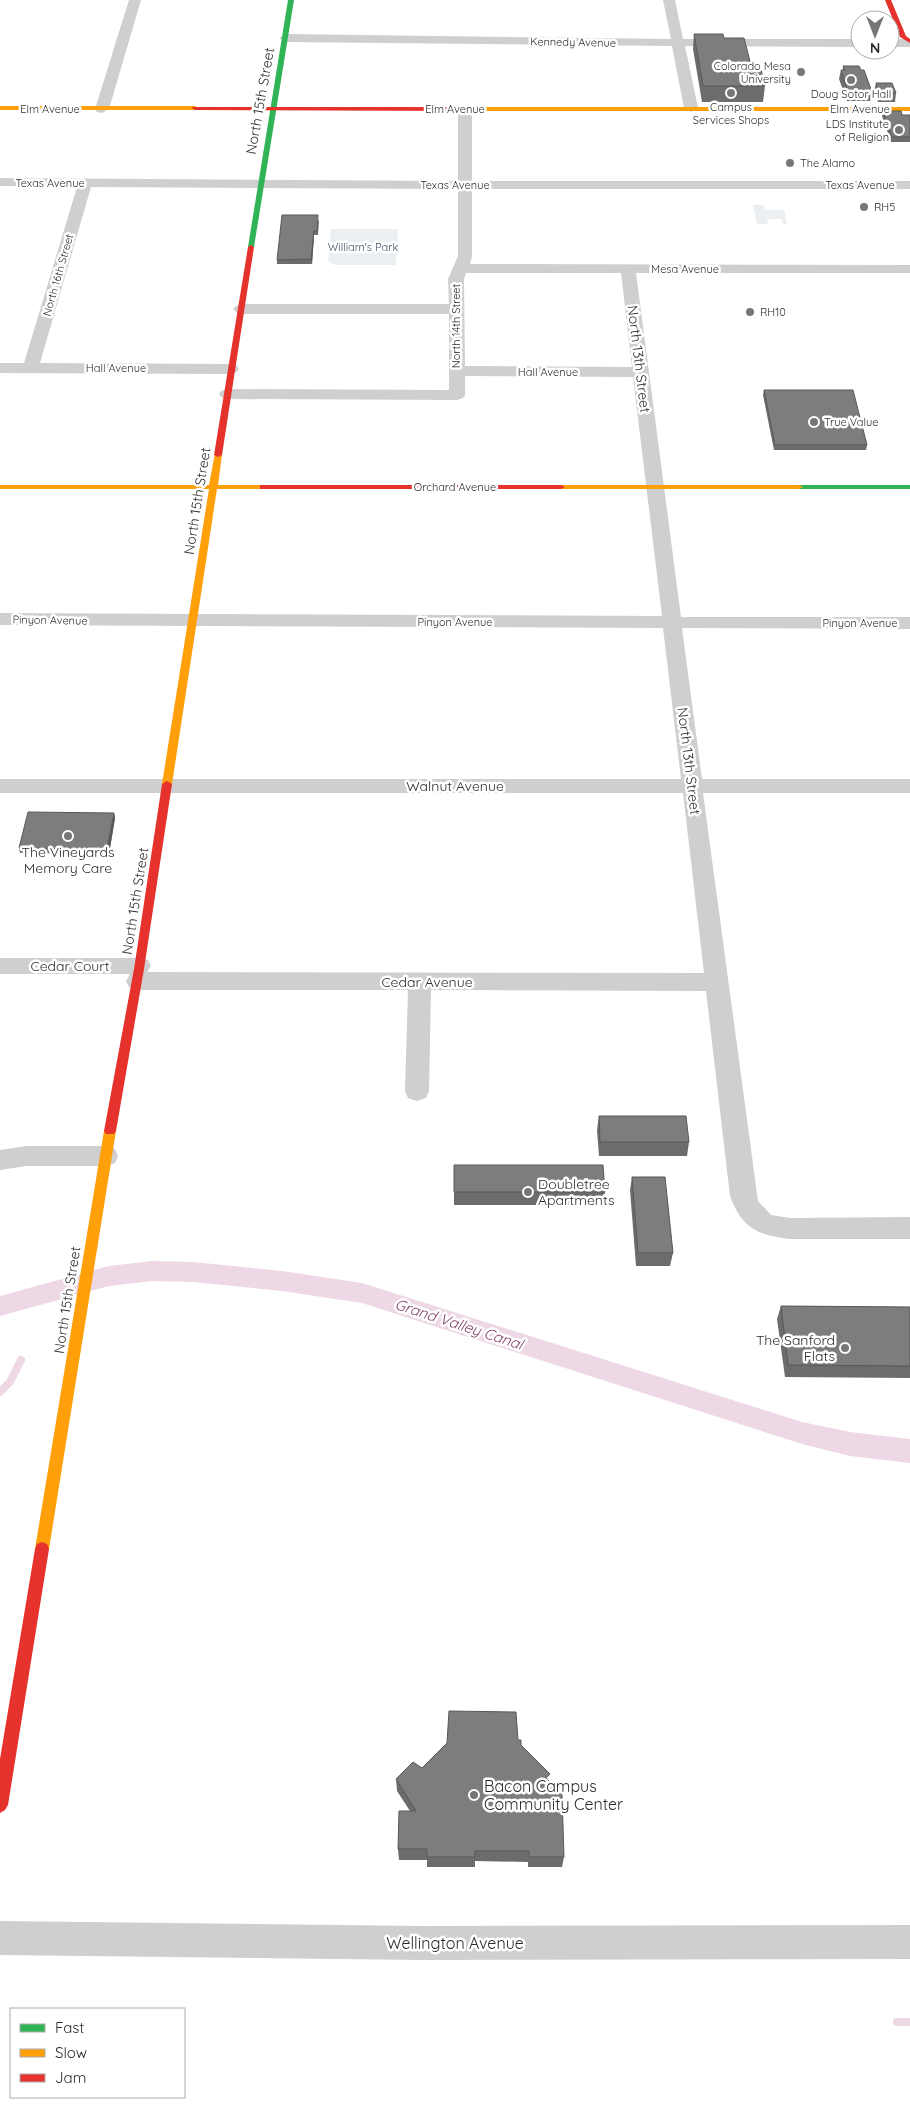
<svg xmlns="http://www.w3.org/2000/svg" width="910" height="2108" font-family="Quicksand,sans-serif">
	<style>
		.green { fill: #ebeff2 }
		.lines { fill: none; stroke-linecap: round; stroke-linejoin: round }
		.stream { stroke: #eed8e6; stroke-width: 8 }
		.canal { fill: #eed8e6; fill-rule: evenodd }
		.street { fill: #cfcfcf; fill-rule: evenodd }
		.fast { fill: #30b455; fill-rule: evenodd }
		.slow { fill: #ff9f0a; fill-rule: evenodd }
		.jam { fill: #e5322d; fill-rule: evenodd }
		.wall { fill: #6c6c6c }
		.shaded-wall { fill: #585858 }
		.building { fill: #7d7d7d; stroke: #585858 }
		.poi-dot { fill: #767676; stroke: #fff; stroke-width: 2 }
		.labels { text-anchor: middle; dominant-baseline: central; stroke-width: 5; stroke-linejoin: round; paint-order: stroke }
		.far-street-label { font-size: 11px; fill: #2c2c2c; stroke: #fff }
		.far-poi-label { font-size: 11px; fill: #2c2c2c; stroke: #fff; text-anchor: start }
		.far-park-label { font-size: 11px; fill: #3e5063; stroke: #fff }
		.street-label { font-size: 14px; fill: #2c2c2c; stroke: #fff }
		.poi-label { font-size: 14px; fill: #2c2c2c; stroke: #fff }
		.water-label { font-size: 15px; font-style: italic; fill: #85426e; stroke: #fff }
		.near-poi-label { font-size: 16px; fill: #2c2c2c; stroke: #fff; text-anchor: start }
		.near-street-label { font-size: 16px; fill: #2c2c2c; stroke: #fff }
	</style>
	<rect width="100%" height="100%" fill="#fff"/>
	<g class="green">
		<path d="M 753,205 L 764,205 L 765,210 L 784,210 L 787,224 L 783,224 L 781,219 L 767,219 L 768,224 L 757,224 Z"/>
		<path d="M 331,229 L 398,229 L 396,265 L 335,265 L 328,261 Z"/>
	</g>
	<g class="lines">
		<g class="stream">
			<path d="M 0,1392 L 10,1382 L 21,1360"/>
			<path d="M 897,2022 L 910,2022"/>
		</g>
		<path class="canal" d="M 152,1261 L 193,1262 L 282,1271 L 362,1283 L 802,1422 L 850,1432 L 910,1439 L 910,1463 L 850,1456 L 802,1444 L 362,1303 L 282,1291 L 193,1282 L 152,1281 L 109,1286 L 0,1316 L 0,1296 L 109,1266 Z"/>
		<g class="street">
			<path d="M 129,0 L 141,0 L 109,109 L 102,113 L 97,112 L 95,109 Z"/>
			<path d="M 663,0 L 675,0 L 683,39 L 860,39 L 860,47 L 685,46 L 698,108 L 691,112 L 684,108 L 672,46 L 285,42 L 279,38 L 285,34 L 671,39 Z"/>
			<rect x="890" y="39" width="20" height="8"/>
			<path d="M 465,105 L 472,109 L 472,181 L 910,181 L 910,189 L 472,189 L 472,256 L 470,264 L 910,265 L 910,273 L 636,273 L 681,617 L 910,617 L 910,629 L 682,628 L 702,779 L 910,779 L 910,793 L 703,793 L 758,1201 L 771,1215 L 790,1218 L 910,1217 L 910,1239 L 790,1239 C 757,1235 742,1228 730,1196 L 706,991 L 431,990 L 429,1091 L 426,1098 L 417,1101 L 408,1098 L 405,1091 L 408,990 L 137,990 L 129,987 L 126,981 L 130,974 L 0,974 L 0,958 L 140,958 L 148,960 L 151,966 L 147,972 L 704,973 L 683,793 L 0,793 L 0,779 L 681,779 L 663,628 L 0,625 L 0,613 L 662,616 L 633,377 L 465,376 L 465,395 L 463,398 L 457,400 L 227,399 L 221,397 L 219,394 L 221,391 L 227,389 L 449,390 L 449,314 L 241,314 L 236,312 L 233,309 L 236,306 L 241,304 L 449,304 L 448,279 L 458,256 L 458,189 L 91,187 L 40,363 L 231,364 L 237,366 L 239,369 L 237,372 L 231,374 L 0,373 L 0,363 L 24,363 L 77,187 L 0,186 L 0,178 L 458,181 L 458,109 ZM 466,273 L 621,273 L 632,367 L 465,366 L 464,279 Z"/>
			<path d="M 27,1146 L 106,1146 L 115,1149 L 118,1156 L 115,1163 L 106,1166 L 27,1166 L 0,1170 L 0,1150 Z"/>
			<path d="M 0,1921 L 422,1926 L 910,1925 L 910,1959 L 422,1960 L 0,1955 Z"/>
		</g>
		<g class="fast">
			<path d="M 288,0 L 294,0 L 254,247 L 251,249 L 248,247 Z"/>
			<rect x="796" y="485" width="114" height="4"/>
		</g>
		<g class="slow">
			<path d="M 0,106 L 195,106 L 198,108 L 195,110 L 0,110 Z"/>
			<path d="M 910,107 L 910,111 L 465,111 L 462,109 L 465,107 Z"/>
			<path d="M 215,453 L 222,455 L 218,485 L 263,485 L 267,487 L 263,489 L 217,489 L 172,784 L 167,787 L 162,784 L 209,489 L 0,489 L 0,485 L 209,485 Z"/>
			<path d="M 558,485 L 799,485 L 803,487 L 799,489 L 561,489 L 557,487 Z"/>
			<path d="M 110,1126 L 114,1128 L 116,1131 L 49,1549 L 47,1554 L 42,1556 L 37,1554 L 35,1549 L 104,1131 L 106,1128 Z"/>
		</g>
		<g class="jam">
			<path d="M 885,0 L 891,0 L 906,36 L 910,39 L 910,43 L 900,37 Z"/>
			<path d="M 193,107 L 465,107 L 468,109 L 465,111 L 195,110 L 192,108 Z"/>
			<path d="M 251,245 L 254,247 L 222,455 L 218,457 L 214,455 L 248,247 Z"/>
			<path d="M 260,485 L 561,485 L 565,487 L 561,489 L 260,489 Z"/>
			<path d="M 167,781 L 172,784 L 144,969 L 116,1131 L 114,1134 L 106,1134 L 104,1131 L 134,969 L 162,784 Z"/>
			<path d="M 42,1542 L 47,1544 L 49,1549 L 8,1805 L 5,1810 L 0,1813 L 0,1759 L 35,1549 L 37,1544 Z"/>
		</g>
	</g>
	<g class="wall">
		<path d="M 694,34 L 724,38 L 752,69 L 765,86 L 763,102 L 702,102 L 693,49 Z"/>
		<path d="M 843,66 L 861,70 L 872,92 L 870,101 L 847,101 L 839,79 L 841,70 L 843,70 Z"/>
		<path d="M 876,83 L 896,93 L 895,102 L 878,102 L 874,92 Z"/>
		<path d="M 883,111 L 902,115 L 910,115 L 910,142 L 891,142 L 882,116 Z"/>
		<path d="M 319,220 L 318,235 L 314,235 L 312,264 L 277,264 L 277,260 Z"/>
		<path d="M 764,390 L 867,445 L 866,450 L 774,450 L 763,395 Z"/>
		<path d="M 114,813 L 115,818 L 109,854 L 20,853 L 19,848 Z"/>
		<path d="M 599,1116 L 689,1142 L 687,1156 L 599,1156 L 597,1130 Z"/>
		<path d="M 454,1165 L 605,1192 L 603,1205 L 454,1205 Z"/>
		<path d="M 632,1177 L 673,1253 L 670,1266 L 636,1266 L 630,1190 Z"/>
		<path d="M 781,1306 L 910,1307 L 910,1378 L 785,1377 L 777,1319 Z"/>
		<path d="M 518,1740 L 521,1745 L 549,1781 L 564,1857 L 562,1867 L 528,1867 L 528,1862 L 475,1861 L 475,1867 L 427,1867 L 427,1860 L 399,1860 L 398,1849 L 410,1811 L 397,1791 L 396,1779 L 422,1768 Z"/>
	</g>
	<g class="shaded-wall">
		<path d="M 314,231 L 314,235 L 312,264 L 311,259 Z"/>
		<path d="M 114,813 L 115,818 L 109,854 L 107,849 Z"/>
	</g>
	<g class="building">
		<path d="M 694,34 L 723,34 L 724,38 L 744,38 L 752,69 L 761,69 L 765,86 L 703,86 Z"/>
		<path d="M 843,66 L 859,66 L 861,70 L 864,70 L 872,92 L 848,92 L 841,70 L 845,70 Z"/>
		<path d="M 876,83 L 892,83 L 896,93 L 879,93 Z"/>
		<path d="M 883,111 L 901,111 L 902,115 L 910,115 L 910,137 L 892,137 Z"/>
		<path d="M 282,215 L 318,215 L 317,231 L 314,231 L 311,259 L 277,260 Z"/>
		<path d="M 764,390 L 853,390 L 867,445 L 775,445 Z"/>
		<path d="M 28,812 L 114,813 L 107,849 L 19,848 Z"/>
		<path d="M 599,1116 L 686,1116 L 689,1142 L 600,1142 Z"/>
		<path d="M 454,1165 L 603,1165 L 605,1192 L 454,1192 Z"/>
		<path d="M 632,1177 L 665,1177 L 673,1253 L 638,1253 Z"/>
		<path d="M 781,1306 L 910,1307 L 910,1366 L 788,1365 Z"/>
		<path d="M 449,1711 L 516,1712 L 518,1740 L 521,1740 L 521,1745 L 550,1774 L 546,1778 L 562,1794 L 564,1857 L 529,1857 L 529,1851 L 475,1851 L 475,1857 L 427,1857 L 427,1849 L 398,1849 L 399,1811 L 416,1811 L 396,1779 L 413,1762 L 422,1768 L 447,1743 Z"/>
	</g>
	<g class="poi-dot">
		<circle cx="801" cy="72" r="5"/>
		<circle cx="851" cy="80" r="5"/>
		<circle cx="731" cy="93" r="5"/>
		<circle cx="899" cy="130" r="5"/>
		<circle cx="790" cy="163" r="5"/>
		<circle cx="864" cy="207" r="5"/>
		<circle cx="750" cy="312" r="5"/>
		<circle cx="814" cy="422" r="5"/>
		<circle cx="68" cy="836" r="5"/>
		<circle cx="528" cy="1192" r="5"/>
		<circle cx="845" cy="1348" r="5"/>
		<circle cx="474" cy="1795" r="5"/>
	</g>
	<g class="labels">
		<g class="far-street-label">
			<text transform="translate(573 42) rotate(1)">Kennedy Avenue</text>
			<text x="50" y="109">Elm Avenue</text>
			<text x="455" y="109">Elm Avenue</text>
			<text x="860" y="109">Elm Avenue</text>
			<text x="50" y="183">Texas Avenue</text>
			<text x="455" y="185">Texas Avenue</text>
			<text x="860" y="185">Texas Avenue</text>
			<text x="685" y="269">Mesa Avenue</text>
			<text transform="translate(58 275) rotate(-74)">North 16th Street</text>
			<text transform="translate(456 326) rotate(-90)">North 14th Street</text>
			<text x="116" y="368">Hall Avenue</text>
			<text x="548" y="372">Hall Avenue</text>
			<text x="455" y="487">Orchard Avenue</text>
			<text transform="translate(50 620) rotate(1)">Pinyon Avenue</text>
			<text x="455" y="622">Pinyon Avenue</text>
			<text x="860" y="623">Pinyon Avenue</text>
		</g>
		<g class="far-poi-label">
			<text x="791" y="66" text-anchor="end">Colorado Mesa<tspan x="791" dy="13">University</tspan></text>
			<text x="851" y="94" text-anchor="middle">Doug Sotor Hall</text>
			<text x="731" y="107" text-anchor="middle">Campus<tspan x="731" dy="13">Services Shops</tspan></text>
			<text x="889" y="124" text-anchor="end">LDS Institute<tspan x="889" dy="13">of Religion</tspan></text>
			<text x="800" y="163">The Alamo</text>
			<text x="874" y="207">RH5</text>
			<text x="760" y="312">RH10</text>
			<text x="824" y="422">True Value</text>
		</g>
		<g class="far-park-label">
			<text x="363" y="247">William's Park</text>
		</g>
		<g class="street-label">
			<text transform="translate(260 101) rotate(-80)">North 15th Street</text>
			<text transform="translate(639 359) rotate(83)">North 13th Street</text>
			<text transform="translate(197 501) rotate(-81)">North 15th Street</text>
			<text transform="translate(689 761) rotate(83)">North 13th Street</text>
			<text x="455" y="786">Walnut Avenue</text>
			<text transform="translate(135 901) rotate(-81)">North 15th Street</text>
			<text x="70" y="966">Cedar Court</text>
			<text x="427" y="982">Cedar Avenue</text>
			<text transform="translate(67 1300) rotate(-81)">North 15th Street</text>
		</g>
		<g class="poi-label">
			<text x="68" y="852">The Vineyards<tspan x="68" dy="16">Memory Care</tspan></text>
			<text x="538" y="1184" text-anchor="start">Doubletree<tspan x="538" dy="16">Apartments</tspan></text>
			<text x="835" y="1340" text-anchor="end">The Sanford<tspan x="835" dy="16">Flats</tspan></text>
		</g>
		<g class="water-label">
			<text transform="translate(459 1324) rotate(18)">Grand Valley Canal</text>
		</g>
		<g class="near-poi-label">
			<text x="484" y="1786">Bacon Campus<tspan x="484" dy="18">Community Center</tspan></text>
		</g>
		<g class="near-street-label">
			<text x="455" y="1943">Wellington Avenue</text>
		</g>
	</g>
	<rect x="10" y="2008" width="175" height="90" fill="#ffffff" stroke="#ababab"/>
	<rect x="20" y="2024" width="25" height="8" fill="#30b455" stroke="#ababab"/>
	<text x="55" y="2033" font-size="15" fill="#2c2c2c">Fast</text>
	<rect x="20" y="2049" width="25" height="8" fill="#ff9f0a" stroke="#ababab"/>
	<text x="55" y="2058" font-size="15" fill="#2c2c2c">Slow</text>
	<rect x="20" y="2074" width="25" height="8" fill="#e5322d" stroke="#ababab"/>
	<text x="55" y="2083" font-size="15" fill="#2c2c2c">Jam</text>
	<g transform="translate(875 35) rotate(180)"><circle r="24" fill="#ffffff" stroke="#ababab"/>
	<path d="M0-4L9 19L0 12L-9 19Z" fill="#767676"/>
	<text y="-8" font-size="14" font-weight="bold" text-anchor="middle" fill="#2c2c2c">N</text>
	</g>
</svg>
